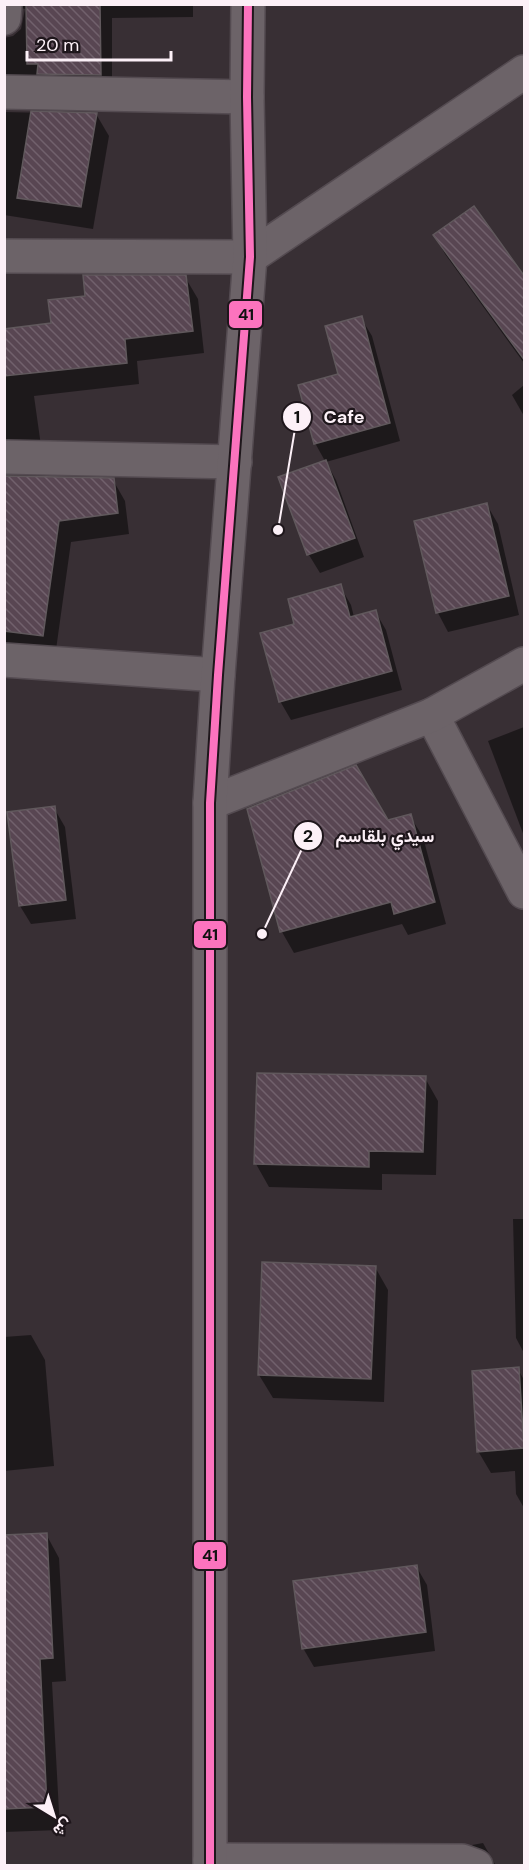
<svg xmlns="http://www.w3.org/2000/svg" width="529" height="1870" font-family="'DM Sans',Vazirmatn,sans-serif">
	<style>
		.shadow { fill: #0007 }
		.building { fill: url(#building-back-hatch); stroke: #60585c; stroke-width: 1.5 }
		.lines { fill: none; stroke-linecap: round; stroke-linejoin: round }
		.street-casing { stroke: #544b51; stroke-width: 36 }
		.street { stroke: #6c6368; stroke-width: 33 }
		.bus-1-casing { stroke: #1e161b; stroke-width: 12 }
		.bus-1 { stroke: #fc73be; stroke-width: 8 }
		.leader { fill: none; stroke: #fcf0f7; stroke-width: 2 }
		.callout-dot { fill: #fcf0f7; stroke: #1e161b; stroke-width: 2 }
		.mark-label { font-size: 18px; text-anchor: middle; font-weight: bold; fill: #111 }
		.callout-label { font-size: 18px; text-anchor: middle; font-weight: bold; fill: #fcf0f7; stroke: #1e161b; stroke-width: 4.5; stroke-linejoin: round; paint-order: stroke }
		.line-badge { stroke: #1e161b; stroke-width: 2 }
		.pale-badge-label { font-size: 16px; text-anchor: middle; font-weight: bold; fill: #111 }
	</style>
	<defs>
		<pattern id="building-back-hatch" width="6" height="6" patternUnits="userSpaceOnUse" patternTransform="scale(1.5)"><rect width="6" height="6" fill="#584652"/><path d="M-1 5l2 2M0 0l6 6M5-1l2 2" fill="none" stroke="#71616c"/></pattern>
	</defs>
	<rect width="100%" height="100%" fill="#382f34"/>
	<g class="shadow">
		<path d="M 4,4 L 193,4 L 193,17 L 112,18 L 112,97 L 4,100 L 4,38 L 13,36 L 21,29 L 25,9 Z"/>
		<path d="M 4,112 L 96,114 L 109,136 L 93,229 L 4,215 Z"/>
		<path d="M 435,235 L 524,279 L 524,363 L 445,254 Z"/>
		<path d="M 185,277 L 198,299 L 204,353 L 137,361 L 139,384 L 34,396 L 43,460 L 4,465 L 4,331 L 52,324 L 87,297 Z"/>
		<path d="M 361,318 L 372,336 L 400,441 L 326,462 L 336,480 L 364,557 L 320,573 L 309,555 L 280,478 L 325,461 L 315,443 Z"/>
		<path d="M 524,385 L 524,416 L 512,395 Z"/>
		<path d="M 4,477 L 113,480 L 125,501 L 129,534 L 71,542 L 55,657 L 4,650 Z"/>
		<path d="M 487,505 L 498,524 L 519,615 L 448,632 L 438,613 L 416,522 Z"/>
		<path d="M 340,586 L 351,605 L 354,617 L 375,611 L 386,630 L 402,690 L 291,720 L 280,701 L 296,625 Z"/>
		<path d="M 524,727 L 524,836 L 488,741 Z"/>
		<path d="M 54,808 L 65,827 L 76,919 L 31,924 L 20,906 Z"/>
		<path d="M 248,810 L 387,822 L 410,816 L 423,837 L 446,924 L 408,935 L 402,924 L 294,953 L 282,932 Z"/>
		<path d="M 258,1074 L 425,1078 L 438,1101 L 436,1175 L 382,1174 L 382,1190 L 269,1187 L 256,1164 Z"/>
		<path d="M 513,1219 L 524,1219 L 524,1353 L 516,1338 Z"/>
		<path d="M 375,1267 L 388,1290 L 384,1402 L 273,1398 L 259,1375 Z"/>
		<path d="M 31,1335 L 45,1360 L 54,1466 L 4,1471 L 4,1337 Z"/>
		<path d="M 518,1369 L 524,1380 L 524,1508 L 516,1494 L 515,1471 L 491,1473 L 478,1451 Z"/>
		<path d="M 46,1534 L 59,1558 L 66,1681 L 52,1682 L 60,1830 L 4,1832 L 4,1536 Z"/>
		<path d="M 416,1566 L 427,1585 L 435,1651 L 314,1667 L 303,1648 Z"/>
		<path d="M 483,1843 L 496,1866 L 484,1866 L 472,1845 Z"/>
	</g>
	<g class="building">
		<path d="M 26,4 L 100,4 L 101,75 L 37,74 L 38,64 L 27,64 Z"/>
		<path d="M 31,111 L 97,113 L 81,207 L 17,198 Z"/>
		<path d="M 474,206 L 525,277 L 525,361 L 433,235 Z"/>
		<path d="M 83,275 L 186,275 L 193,331 L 125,339 L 127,363 L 4,376 L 4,329 L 51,323 L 48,300 L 85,296 Z"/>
		<path d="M 362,316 L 390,423 L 314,444 L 298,385 L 338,374 L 325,326 Z"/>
		<path d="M 326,460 L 355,538 L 307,555 L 278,477 Z"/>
		<path d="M 4,476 L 114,478 L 118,513 L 59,521 L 43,636 L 4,631 Z"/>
		<path d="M 487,503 L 509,596 L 436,613 L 414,521 Z"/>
		<path d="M 341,584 L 350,617 L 376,610 L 392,671 L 279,702 L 260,633 L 294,624 L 288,599 Z"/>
		<path d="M 356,765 L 388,820 L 411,814 L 435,902 L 394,914 L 391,902 L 280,932 L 247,809 Z"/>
		<path d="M 55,806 L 66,900 L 19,906 L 7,812 Z"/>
		<path d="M 257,1073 L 426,1076 L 423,1152 L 369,1151 L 369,1167 L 254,1164 Z"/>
		<path d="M 262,1262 L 376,1266 L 371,1379 L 258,1375 Z"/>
		<path d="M 519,1367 L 524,1448 L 477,1452 L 472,1371 Z"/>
		<path d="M 47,1533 L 53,1658 L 40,1659 L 47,1807 L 4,1809 L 4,1535 Z"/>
		<path d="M 417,1565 L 426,1632 L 302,1649 L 293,1581 Z"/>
	</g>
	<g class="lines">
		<defs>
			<g id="street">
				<path d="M 4,18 L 5,4"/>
				<path d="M 4,92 L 247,97"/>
				<path d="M 4,256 L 250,257 L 524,72"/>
				<path d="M 4,457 L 235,462"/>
				<path d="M 4,660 L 218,675"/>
				<path d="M 432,715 L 524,892"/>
				<path d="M 210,803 L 432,715 L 524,664"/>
				<path d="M 210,1860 L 462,1861 L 476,1866"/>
				<path d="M 210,1866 L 210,803 L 218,675 L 250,257 L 247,97 L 248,4"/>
			</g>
		</defs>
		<use href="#street" class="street-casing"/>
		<use href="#street" class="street"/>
		<defs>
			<path id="bus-1" d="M 210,1866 L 210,803 L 218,675 L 250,257 L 247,97 L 248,4"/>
		</defs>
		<use href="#bus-1" class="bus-1-casing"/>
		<use href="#bus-1" class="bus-1"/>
	</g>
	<path class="leader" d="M278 530L297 417M262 934L308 836"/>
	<g class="callout-dot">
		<circle cx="278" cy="530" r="6"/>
		<circle cx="262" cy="934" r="6"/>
		<circle cx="297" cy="417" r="15"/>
		<circle cx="308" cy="836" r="15"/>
	</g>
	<g class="mark-label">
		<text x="297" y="423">1</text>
		<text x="308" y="842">2</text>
	</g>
	<g class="callout-label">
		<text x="344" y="423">Cafe</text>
		<text x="385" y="842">سيدي بلقاسم</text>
	</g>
	<g class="line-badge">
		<rect x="228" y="300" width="35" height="29" rx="6" fill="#fc73be"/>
		<rect x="193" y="920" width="34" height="29" rx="6" fill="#fc73be"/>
		<rect x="193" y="1541" width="34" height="29" rx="6" fill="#fc73be"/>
	</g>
	<g class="pale-badge-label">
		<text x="246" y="320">41</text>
		<text x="210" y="940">41</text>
		<text x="210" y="1561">41</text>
	</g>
	<rect width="529" height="1870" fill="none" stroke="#fcf0f7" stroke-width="12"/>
	<g transform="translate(54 1816) rotate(142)" stroke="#1e161b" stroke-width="4.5" paint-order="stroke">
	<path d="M0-4.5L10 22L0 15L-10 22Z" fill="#fcf0f7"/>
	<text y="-9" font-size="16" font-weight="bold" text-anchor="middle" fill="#fcf0f7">ش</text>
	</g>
	<path d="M27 51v9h144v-9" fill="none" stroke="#fcf0f7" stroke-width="3"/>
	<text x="36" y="51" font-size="18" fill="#fcf0f7" stroke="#1e161b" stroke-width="4.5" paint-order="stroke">20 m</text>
</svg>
